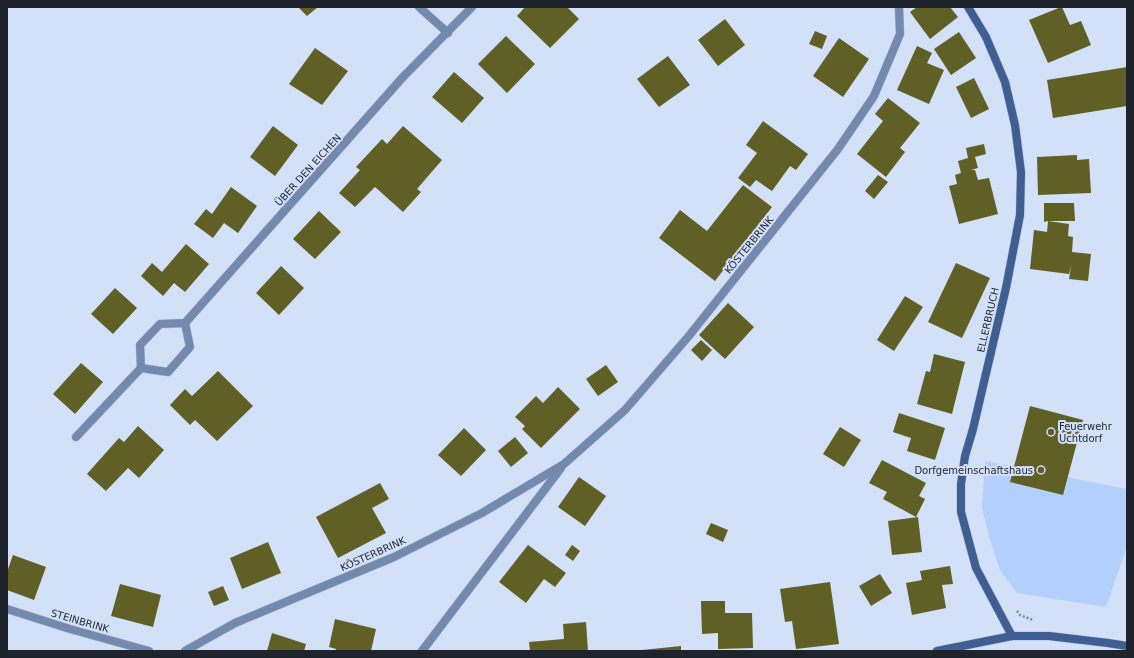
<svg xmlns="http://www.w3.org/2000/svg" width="1134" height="658" font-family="'DejaVu Sans',sans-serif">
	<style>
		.green { fill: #b3cffc }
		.building { fill: #605f26 }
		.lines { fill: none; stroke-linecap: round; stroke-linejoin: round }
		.street-casing { stroke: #b2bfd3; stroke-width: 9 }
		.secondary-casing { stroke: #b2bfd3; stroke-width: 9 }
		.path { stroke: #7f8a9a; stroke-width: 2.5; stroke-dasharray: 2 2; stroke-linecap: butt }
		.street { stroke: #7389ae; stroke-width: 8 }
		.secondary { stroke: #3f5f94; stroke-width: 8 }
		.poi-dot { fill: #5d5c29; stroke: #d2e1f8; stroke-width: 1.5 }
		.labels { text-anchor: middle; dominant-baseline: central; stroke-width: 4; stroke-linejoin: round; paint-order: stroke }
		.street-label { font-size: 10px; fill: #1e232c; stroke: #d2e1f8 }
		.poi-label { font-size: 10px; fill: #1e232c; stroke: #d2e1f8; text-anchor: start }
	</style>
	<rect width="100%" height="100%" fill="#d2e1f8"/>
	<path class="green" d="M 985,461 L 1127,489 L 1127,546 L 1106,607 L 1017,593 L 1000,570 L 990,540 L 982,508 Z"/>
	<g class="building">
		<path d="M 298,7 L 318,7 L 307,16 Z"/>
		<path d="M 525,7 L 567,7 L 579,19 L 550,48 L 517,16 Z"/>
		<path d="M 917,7 L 950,7 L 958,17 L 930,39 L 910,12 Z"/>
		<path d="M 1061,7 L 1062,7 L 1070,25 L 1081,21 L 1091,45 L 1048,63 L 1029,20 Z"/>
		<path d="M 725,19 L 745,45 L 718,66 L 698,40 Z"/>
		<path d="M 815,31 L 827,36 L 822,49 L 809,44 Z"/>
		<path d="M 959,32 L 976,58 L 951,75 L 934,49 Z"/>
		<path d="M 506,36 L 535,64 L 507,93 L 478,64 Z"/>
		<path d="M 839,38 L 869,59 L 843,97 L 813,76 Z"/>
		<path d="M 917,46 L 932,53 L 927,63 L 944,70 L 929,104 L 897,90 Z"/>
		<path d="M 315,48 L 348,71 L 322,105 L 289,84 Z"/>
		<path d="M 668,56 L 690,85 L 659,107 L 637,79 Z"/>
		<path d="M 1127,67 L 1127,106 L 1053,118 L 1047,80 Z"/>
		<path d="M 454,72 L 484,98 L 462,123 L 432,97 Z"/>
		<path d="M 974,78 L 989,109 L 971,118 L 956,87 Z"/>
		<path d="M 888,98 L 920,123 L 900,148 L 905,152 L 886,177 L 857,154 L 883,121 L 875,114 Z"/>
		<path d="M 763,121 L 808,154 L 796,170 L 790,166 L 772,191 L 756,180 L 750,187 L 738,178 L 757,153 L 746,145 Z"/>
		<path d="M 273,126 L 298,145 L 275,176 L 250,157 Z"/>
		<path d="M 403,126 L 442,160 L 417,189 L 421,192 L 403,212 L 375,187 L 355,207 L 339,193 L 360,170 L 356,167 L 382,139 L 387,144 Z"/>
		<path d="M 984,144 L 986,154 L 975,157 L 978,168 L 971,170 L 975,170 L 978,180 L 989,178 L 998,214 L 959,224 L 949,186 L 957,184 L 955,175 L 961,173 L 958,161 L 968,158 L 966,148 Z"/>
		<path d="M 1077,155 L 1077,160 L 1089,159 L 1091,193 L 1038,195 L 1037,157 Z"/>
		<path d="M 878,175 L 888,182 L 874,199 L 865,191 Z"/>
		<path d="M 743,185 L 772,207 L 715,281 L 659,238 L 680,210 L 707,231 Z"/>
		<path d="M 231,187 L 257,206 L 238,233 L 224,223 L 213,238 L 194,224 L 206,209 L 212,214 Z"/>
		<path d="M 1044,203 L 1074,203 L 1075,221 L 1048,221 L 1069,224 L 1068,236 L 1073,237 L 1072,252 L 1091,254 L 1088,281 L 1069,279 L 1071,266 L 1069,274 L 1030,269 L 1034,230 L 1047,232 L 1048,221 L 1044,222 Z"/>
		<path d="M 319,211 L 341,232 L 315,259 L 293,239 Z"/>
		<path d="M 186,244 L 209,264 L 185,292 L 174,283 L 163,296 L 141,276 L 152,263 L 162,272 Z"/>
		<path d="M 956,263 L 990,278 L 962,338 L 928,322 Z"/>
		<path d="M 281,266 L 304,288 L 279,315 L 256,293 Z"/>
		<path d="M 115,288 L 137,308 L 113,334 L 91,314 Z"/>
		<path d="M 905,296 L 923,307 L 894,351 L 877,340 Z"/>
		<path d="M 728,303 L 754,327 L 725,359 L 699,335 Z"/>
		<path d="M 701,340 L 712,350 L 702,361 L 691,350 Z"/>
		<path d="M 934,354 L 965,362 L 952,414 L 917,404 L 926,371 L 930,372 Z"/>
		<path d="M 81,363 L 103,382 L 75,414 L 53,394 Z"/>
		<path d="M 606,365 L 618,382 L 598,396 L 586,379 Z"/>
		<path d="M 218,371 L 253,406 L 217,441 L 195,420 L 190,425 L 170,405 L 185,389 L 192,396 Z"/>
		<path d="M 558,387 L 580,409 L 541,448 L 522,429 L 525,426 L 515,417 L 536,396 L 543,403 Z"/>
		<path d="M 1030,406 L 1083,420 L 1063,495 L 1010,482 Z"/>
		<path d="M 899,413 L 945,428 L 935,460 L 907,451 L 911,438 L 893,432 Z"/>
		<path d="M 138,426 L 164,450 L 139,478 L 128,468 L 106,491 L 87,474 L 119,438 L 124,442 Z"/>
		<path d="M 840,427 L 861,440 L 844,467 L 823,454 Z"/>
		<path d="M 464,428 L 486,450 L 461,476 L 438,455 Z"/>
		<path d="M 515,437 L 528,453 L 511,467 L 498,451 Z"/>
		<path d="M 882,460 L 926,483 L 919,496 L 925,499 L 916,517 L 883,499 L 887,492 L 869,483 Z"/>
		<path d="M 579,477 L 606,496 L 585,526 L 558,507 Z"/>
		<path d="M 380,483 L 389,499 L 372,508 L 386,533 L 338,558 L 316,517 Z"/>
		<path d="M 918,517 L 922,552 L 892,555 L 888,521 Z"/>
		<path d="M 711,523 L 728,530 L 723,542 L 706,534 Z"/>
		<path d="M 268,542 L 281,573 L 242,589 L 230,558 Z"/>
		<path d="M 528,545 L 566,573 L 555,587 L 544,579 L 526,603 L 499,582 Z"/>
		<path d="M 572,545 L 580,551 L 573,561 L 565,555 Z"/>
		<path d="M 13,555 L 46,567 L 34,600 L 7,590 L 7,572 Z"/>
		<path d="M 950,566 L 953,584 L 942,585 L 946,608 L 912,615 L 906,583 L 922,580 L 920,571 Z"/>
		<path d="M 880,574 L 892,593 L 871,606 L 859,586 Z"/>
		<path d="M 830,582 L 839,644 L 796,649 L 792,621 L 785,622 L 780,589 Z"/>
		<path d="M 120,584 L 161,595 L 153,627 L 111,616 Z"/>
		<path d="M 223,586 L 229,600 L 214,606 L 208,592 Z"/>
		<path d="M 701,601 L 725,601 L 725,613 L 752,613 L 753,648 L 718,649 L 718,633 L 702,634 Z"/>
		<path d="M 335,619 L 376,629 L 371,651 L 336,651 L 336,649 L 329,647 Z"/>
		<path d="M 586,622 L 588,651 L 530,651 L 529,642 L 564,639 L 563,624 Z"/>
		<path d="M 272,633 L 306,644 L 304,651 L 267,651 Z"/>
		<path d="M 681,646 L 681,651 L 642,651 L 642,650 Z"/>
	</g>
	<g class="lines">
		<defs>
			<g id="street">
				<path d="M 419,7 L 448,33"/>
				<path d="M 185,323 L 190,347 L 168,372 L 141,368 L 140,345 L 160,324 L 185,323 L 403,77 L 472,7"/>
				<path d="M 76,437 L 141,368"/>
				<path d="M 7,609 L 70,629 L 149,651"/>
				<path d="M 185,651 L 235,623 L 394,557 L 482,513 L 564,464 L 625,410 L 688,337 L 838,149 L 874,96 L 900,34 L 899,7"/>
				<path d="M 422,651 L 561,468"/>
			</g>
			<g id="secondary">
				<path d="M 968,7 L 986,37 L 1005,82 L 1015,125 L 1021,172 L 1020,215 L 1006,288 L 973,429 L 965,456 L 961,484 L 961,512 L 976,568 L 1012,636"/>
				<path d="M 937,651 L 1012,636 L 1049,636 L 1108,643 L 1127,646"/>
			</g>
		</defs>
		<use href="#street" class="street-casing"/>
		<use href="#secondary" class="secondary-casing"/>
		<path class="path" d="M 1017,611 L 1020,615 L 1033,620"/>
		<use href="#street" class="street"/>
		<use href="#secondary" class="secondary"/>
	</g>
	<g class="poi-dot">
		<circle cx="1051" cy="432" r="4"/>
		<circle cx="1041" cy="470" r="4"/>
	</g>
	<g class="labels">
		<g class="street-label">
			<text transform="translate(308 170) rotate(-48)">ÜBER DEN EICHEN</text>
			<text transform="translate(749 245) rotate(-51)">KÖSTERBRINK</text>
			<text transform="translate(988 320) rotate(-77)">ELLERBRUCH</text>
			<text transform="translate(373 554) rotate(-24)">KÖSTERBRINK</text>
			<text transform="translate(80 621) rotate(16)">STEINBRINK</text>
		</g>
		<g class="poi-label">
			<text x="1059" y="426">Feuerwehr<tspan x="1059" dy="12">Uchtdorf</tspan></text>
			<text x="1033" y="470" text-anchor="end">Dorfgemeinschaftshaus</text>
		</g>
	</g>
	<rect width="1134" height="658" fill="none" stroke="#1e232c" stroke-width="16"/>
</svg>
